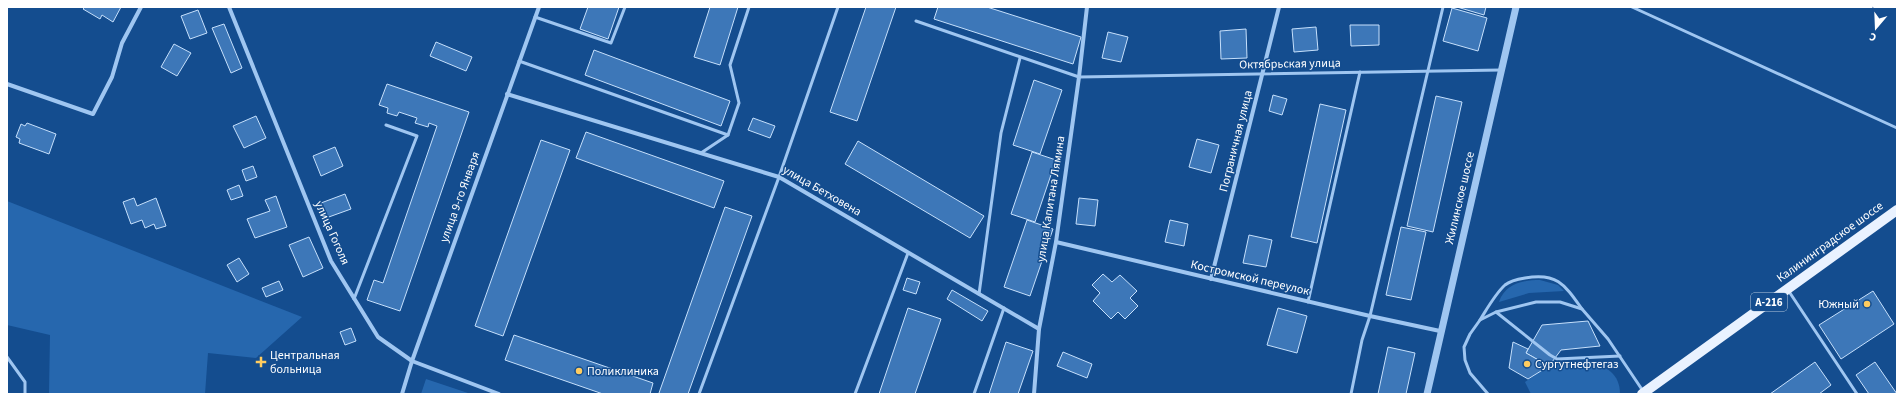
<svg xmlns="http://www.w3.org/2000/svg" width="1904" height="401" font-family="'Source Sans 3',sans-serif">
	<style>
		.green { fill: #2667ae }
		.building { fill: #3d77b8; stroke: #c6e0fc }
		.lines { fill: none; stroke-linecap: round; stroke-linejoin: round }
		.service { stroke: #9fc6f1; stroke-width: 3 }
		.minor { stroke: #9fc6f1; stroke-width: 4 }
		.tertiary { stroke: #9fc6f1; stroke-width: 7 }
		.primary { stroke: #e9f2ff; stroke-width: 10 }
		.poi-dot { fill: #ffcc5f; stroke: #144d8f; stroke-width: 1.5 }
		.labels { text-anchor: middle; dominant-baseline: central; stroke-width: 3; stroke-linejoin: round; paint-order: stroke }
		.shield { fill: #144d8f; stroke: #b8cadd; stroke-width: 1 }
		.shield-label { font-size: 11px; font-weight: bold; fill: #fff }
		.street-label { font-size: 12px; fill: #fff; stroke: #144d8f }
		.poi-label { font-size: 12px; fill: #fff; stroke: #144d8f; text-anchor: start }
	</style>
	<rect width="100%" height="100%" fill="#144d8f"/>
	<g class="green">
		<path d="M 7,201 L 302,317 L 256,358 L 208,353 L 205,394 L 49,394 L 50,335 L 7,325 Z"/>
		<path d="M 1540,280 L 1558,285 L 1564,291 L 1529,293 L 1499,302 C 1505,284 1523,280 1540,280 Z"/>
		<path d="M 1588,363 C 1606,365 1620,374 1620,394 L 1531,394 L 1525,382 L 1551,364 Z"/>
		<path d="M 426,379 L 471,394 L 421,394 Z"/>
	</g>
	<g class="building">
		<path d="M 85,7 L 121,7 L 113,22 L 102,15 L 100,19 L 83,9 Z"/>
		<path d="M 588,7 L 619,7 L 608,39 L 580,29 Z"/>
		<path d="M 710,7 L 738,7 L 720,65 L 694,57 Z"/>
		<path d="M 866,7 L 896,7 L 857,121 L 830,112 Z"/>
		<path d="M 938,7 L 987,7 L 1081,37 L 1073,64 L 934,19 Z"/>
		<path d="M 1457,7 L 1486,7 L 1484,15 Z"/>
		<path d="M 1452,8 L 1487,18 L 1478,51 L 1443,41 Z"/>
		<path d="M 198,10 L 207,33 L 190,39 L 181,16 Z"/>
		<path d="M 224,24 L 242,68 L 231,73 L 212,28 Z"/>
		<path d="M 1350,25 L 1379,25 L 1379,45 L 1351,46 Z"/>
		<path d="M 1316,27 L 1318,50 L 1294,52 L 1292,29 Z"/>
		<path d="M 1246,29 L 1247,58 L 1221,59 L 1220,31 Z"/>
		<path d="M 1108,32 L 1128,37 L 1121,62 L 1102,58 Z"/>
		<path d="M 436,42 L 472,57 L 466,71 L 430,56 Z"/>
		<path d="M 174,44 L 191,53 L 177,76 L 161,67 Z"/>
		<path d="M 594,50 L 730,101 L 721,126 L 585,75 Z"/>
		<path d="M 1034,80 L 1062,90 L 1040,154 L 1013,145 Z"/>
		<path d="M 387,84 L 469,112 L 400,311 L 367,300 L 374,280 L 383,283 L 437,126 L 429,123 L 428,127 L 415,123 L 417,118 L 399,112 L 397,116 L 387,113 L 388,108 L 379,105 Z"/>
		<path d="M 1273,95 L 1287,99 L 1282,115 L 1269,111 Z"/>
		<path d="M 1436,96 L 1462,102 L 1433,232 L 1407,226 Z"/>
		<path d="M 1320,104 L 1346,110 L 1317,243 L 1291,237 Z"/>
		<path d="M 256,116 L 266,138 L 244,148 L 233,126 Z"/>
		<path d="M 753,118 L 775,126 L 770,138 L 748,130 Z"/>
		<path d="M 27,123 L 56,134 L 49,154 L 19,143 L 20,139 L 16,137 L 21,124 L 25,126 Z"/>
		<path d="M 586,132 L 724,181 L 714,208 L 576,158 Z"/>
		<path d="M 1197,139 L 1219,145 L 1211,173 L 1189,167 Z"/>
		<path d="M 541,140 L 570,150 L 503,336 L 475,326 Z"/>
		<path d="M 858,141 L 984,216 L 970,238 L 845,164 Z"/>
		<path d="M 335,147 L 343,166 L 321,176 L 313,156 Z"/>
		<path d="M 1032,152 L 1056,160 L 1035,222 L 1011,214 Z"/>
		<path d="M 253,166 L 257,177 L 246,181 L 242,170 Z"/>
		<path d="M 239,185 L 243,196 L 231,200 L 227,190 Z"/>
		<path d="M 345,194 L 351,209 L 326,218 L 321,203 Z"/>
		<path d="M 276,196 L 287,227 L 255,238 L 247,219 L 270,211 L 265,200 Z"/>
		<path d="M 134,198 L 137,206 L 156,198 L 166,226 L 156,229 L 154,224 L 145,228 L 142,220 L 131,224 L 123,202 Z"/>
		<path d="M 1079,198 L 1098,200 L 1095,226 L 1076,224 Z"/>
		<path d="M 725,207 L 752,216 L 688,394 L 661,394 L 659,393 Z"/>
		<path d="M 1027,220 L 1053,229 L 1030,296 L 1004,287 Z"/>
		<path d="M 1170,220 L 1188,224 L 1184,246 L 1165,242 Z"/>
		<path d="M 1401,227 L 1426,232 L 1411,300 L 1386,295 Z"/>
		<path d="M 1249,235 L 1272,240 L 1266,267 L 1243,263 Z"/>
		<path d="M 309,237 L 323,268 L 303,277 L 289,245 Z"/>
		<path d="M 239,258 L 249,274 L 237,282 L 227,265 Z"/>
		<path d="M 1103,274 L 1112,282 L 1120,275 L 1137,291 L 1130,298 L 1138,306 L 1125,319 L 1118,312 L 1111,319 L 1093,301 L 1100,293 L 1092,285 Z"/>
		<path d="M 907,278 L 920,282 L 916,294 L 903,290 Z"/>
		<path d="M 279,281 L 283,290 L 266,297 L 262,288 Z"/>
		<path d="M 952,290 L 988,311 L 982,321 L 947,299 Z"/>
		<path d="M 1873,291 L 1894,324 L 1841,359 L 1819,325 Z"/>
		<path d="M 908,308 L 941,319 L 915,394 L 879,394 Z"/>
		<path d="M 1278,308 L 1307,316 L 1297,353 L 1267,345 Z"/>
		<path d="M 1588,321 L 1600,346 L 1561,350 L 1549,366 L 1526,353 L 1542,325 Z"/>
		<path d="M 351,328 L 356,341 L 345,345 L 340,332 Z"/>
		<path d="M 514,335 L 653,383 L 650,394 L 603,394 L 505,360 Z"/>
		<path d="M 1006,342 L 1033,351 L 1018,394 L 989,394 Z"/>
		<path d="M 1513,342 L 1528,349 L 1526,353 L 1549,366 L 1528,379 L 1509,368 Z"/>
		<path d="M 1388,347 L 1415,353 L 1406,394 L 1378,394 Z"/>
		<path d="M 1063,352 L 1092,364 L 1087,378 L 1057,366 Z"/>
		<path d="M 1815,362 L 1831,385 L 1819,394 L 1770,394 Z"/>
		<path d="M 1875,362 L 1897,394 L 1869,394 L 1856,375 Z"/>
	</g>
	<g class="lines">
		<g class="service">
			<path d="M 1632,7 L 1897,128"/>
			<path d="M 535,17 L 611,43 L 625,7"/>
			<path d="M 916,21 L 1079,77 L 1501,70"/>
			<path d="M 519,61 L 728,135"/>
			<path d="M 701,153 L 728,135 L 739,103 L 730,65 L 749,7"/>
			<path d="M 1788,290 L 1857,394"/>
			<path d="M 979,294 L 1001,133 L 1020,58"/>
			<path d="M 354,299 L 417,136 L 386,125"/>
			<path d="M 1308,302 L 1360,72"/>
			<path d="M 1496,312 L 1550,355 L 1557,359 L 1620,356"/>
			<path d="M 1480,320 C 1487,309 1495,294 1505,285 C 1510,281 1519,279 1525,278 C 1557,272 1565,285 1582,309"/>
			<path d="M 7,357 L 25,382 L 25,394"/>
			<path d="M 699,394 L 779,177 L 838,7"/>
			<path d="M 855,394 L 908,253"/>
			<path d="M 974,394 L 1004,308"/>
			<path d="M 1351,394 L 1362,340 L 1370,316 L 1443,7"/>
			<path d="M 1488,394 L 1470,373 L 1465,360 L 1464,347 L 1470,334 L 1480,320 L 1496,312 L 1536,302 L 1560,302 L 1582,309 L 1608,339 L 1643,391"/>
		</g>
		<g class="minor">
			<path d="M 229,7 L 331,261 L 378,337 L 412,361 L 499,394"/>
			<path d="M 7,84 L 93,114 L 112,77 L 122,43 L 141,7"/>
			<path d="M 507,94 L 779,177 L 1039,329"/>
			<path d="M 1056,242 L 1370,316 L 1440,331"/>
			<path d="M 1211,279 L 1279,7"/>
			<path d="M 402,394 L 412,361 L 539,7"/>
			<path d="M 1034,394 L 1039,329 L 1056,242 L 1079,77 L 1087,7"/>
		</g>
		<path class="tertiary" d="M 1427,394 L 1516,7"/>
		<path class="primary" d="M 1642,394 L 1897,210"/>
	</g>
	<g class="poi-dot">
		<circle cx="1867" cy="304" r="4"/>
		<path d="M259 356h4v4h4v4h-4v4h-4v-4h-4v-4h4z"/>
		<circle cx="1527" cy="364" r="4"/>
		<circle cx="579" cy="371" r="4"/>
	</g>
	<g class="labels">
		<rect class="shield" x="1751" y="293" width="36" height="18" rx="3"/>
		<g class="shield-label">
			<text x="1769" y="302">А-216</text>
		</g>
		<g class="street-label">
			<text transform="translate(1290 64) rotate(-1)">Октябрьская улица</text>
			<text transform="translate(1236 141) rotate(-76)">Пограничная улица</text>
			<text transform="translate(822 191) rotate(30)">улица Бетховена</text>
			<text transform="translate(460 197) rotate(-70)">улица 9-го Января</text>
			<text transform="translate(1460 198) rotate(-77)">Жилинское шоссе</text>
			<text transform="translate(1051 199) rotate(-81)">улица Капитана Лямина</text>
			<text transform="translate(332 233) rotate(66)">улица Гоголя</text>
			<text transform="translate(1830 242) rotate(-36)">Калининградское шоссе</text>
			<text transform="translate(1250 278) rotate(13)">Костромской переулок</text>
		</g>
		<g class="poi-label">
			<text x="1859" y="304" text-anchor="end">Южный</text>
			<text x="270" y="355">Центральная<tspan x="270" dy="14">больница</tspan></text>
			<text x="1535" y="364">Сургутнефтегаз</text>
			<text x="587" y="371">Поликлиника</text>
		</g>
	</g>
	<rect width="1904" height="401" fill="none" stroke="#ffffff" stroke-width="16"/>
	<g transform="translate(1876 28) rotate(199)" stroke="#144d8f" stroke-width="3" paint-order="stroke">
	<path d="M0-3L7 15L0 10L-7 15Z" fill="#ffffff"/>
	<text y="-6" font-size="11" font-weight="bold" text-anchor="middle" fill="#ffffff">С</text>
	</g>
</svg>
